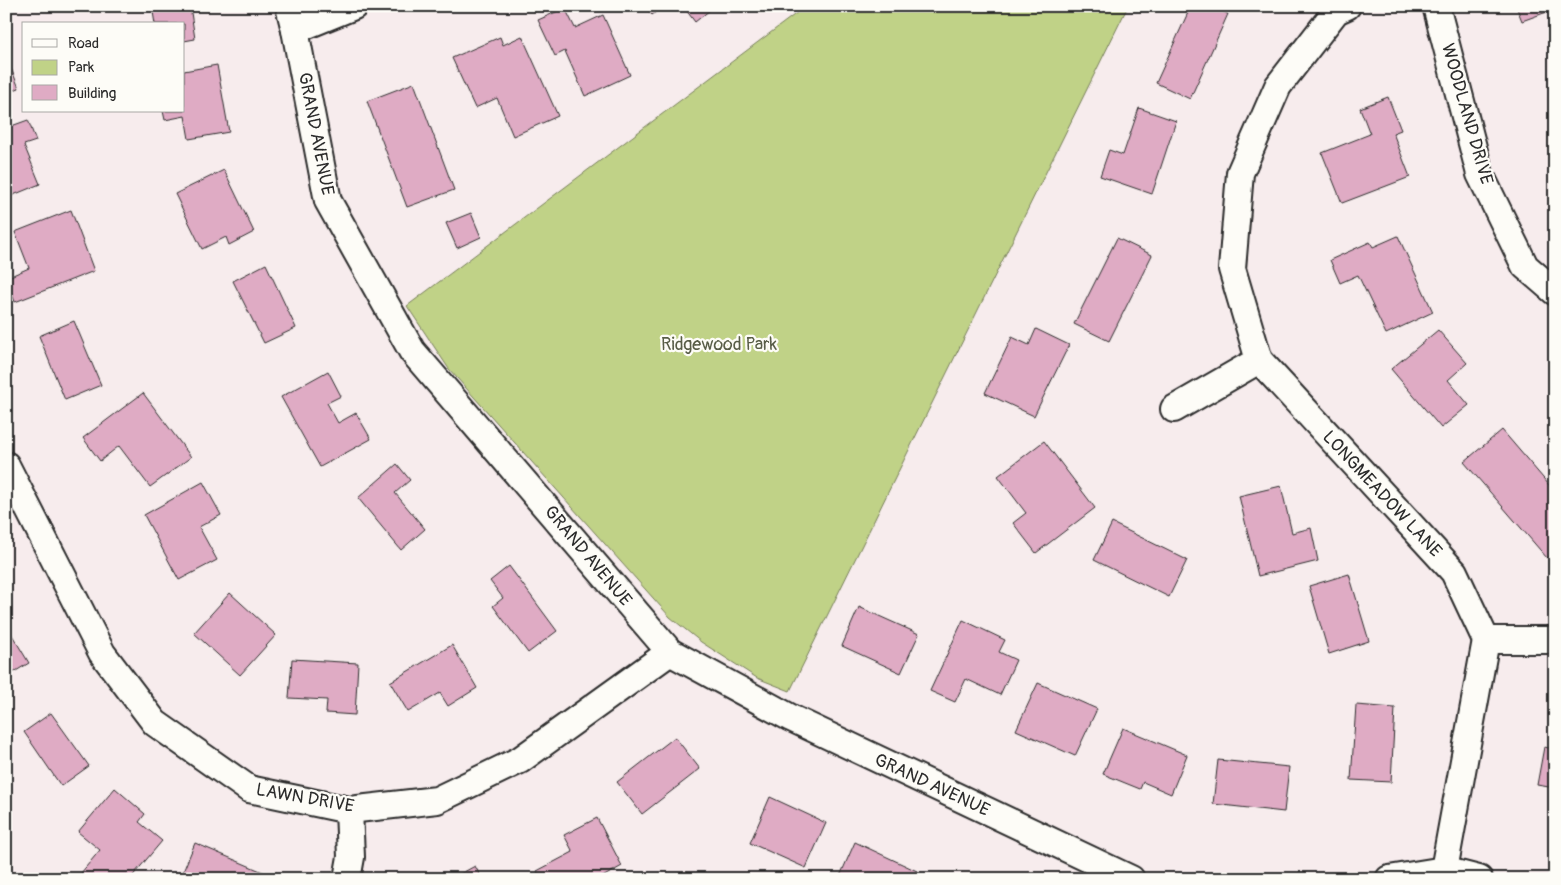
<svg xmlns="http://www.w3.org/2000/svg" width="1561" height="885" font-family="Pangolin,sans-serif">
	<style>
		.green { fill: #c0d287; stroke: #767e59 }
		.building { fill: #dfabc4; stroke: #2b2b2b }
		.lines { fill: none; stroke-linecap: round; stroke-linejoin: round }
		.minor-casing { stroke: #2b2b2b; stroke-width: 30 }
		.minor { stroke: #fdfcf7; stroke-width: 26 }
		.labels { text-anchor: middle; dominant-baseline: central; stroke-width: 4.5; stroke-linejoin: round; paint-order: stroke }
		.street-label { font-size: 18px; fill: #2b2b2b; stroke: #fdfcf7 }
		.park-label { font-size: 18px; fill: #585d47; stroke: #fdfcf7 }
	</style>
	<rect width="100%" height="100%" fill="#f7eced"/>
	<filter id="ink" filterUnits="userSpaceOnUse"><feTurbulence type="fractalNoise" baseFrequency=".02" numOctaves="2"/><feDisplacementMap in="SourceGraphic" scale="10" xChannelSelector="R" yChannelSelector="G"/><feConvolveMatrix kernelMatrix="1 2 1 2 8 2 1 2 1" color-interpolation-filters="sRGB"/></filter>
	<g filter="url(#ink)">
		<path class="green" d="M 806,6 L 1128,6 L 790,691 L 757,678 L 701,642 L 670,617 L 449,369 L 407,306 Z"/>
		<g class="building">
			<path d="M 152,6 L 190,6 L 195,39 L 184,41 L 184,24 L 155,24 Z"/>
			<path d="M 645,6 L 664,6 L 652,15 Z"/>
			<path d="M 683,6 L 715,6 L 695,22 Z"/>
			<path d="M 1191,6 L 1211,6 L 1228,14 L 1190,99 L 1156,83 Z"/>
			<path d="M 1516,6 L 1555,6 L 1555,9 L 1522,21 Z"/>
			<path d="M 565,8 L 575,28 L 603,15 L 630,75 L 585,96 L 565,51 L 555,56 L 538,20 Z"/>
			<path d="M 522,36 L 558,116 L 513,136 L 497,98 L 475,108 L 452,58 L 500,37 L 503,45 Z"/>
			<path d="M 6,56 L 19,88 L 6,93 Z"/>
			<path d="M 217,65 L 229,132 L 189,139 L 185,116 L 165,120 L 163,111 L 184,111 L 184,71 Z"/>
			<path d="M 414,83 L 454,190 L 407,207 L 367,101 Z"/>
			<path d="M 1388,97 L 1401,130 L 1393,133 L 1410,177 L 1342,203 L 1322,153 L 1370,134 L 1360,108 Z"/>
			<path d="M 1139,108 L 1176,121 L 1152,194 L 1100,176 L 1109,150 L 1123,155 Z"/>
			<path d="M 28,120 L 36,141 L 24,145 L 40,184 L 6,198 L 6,128 Z"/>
			<path d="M 224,170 L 254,232 L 229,245 L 226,237 L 202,249 L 175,194 Z"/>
			<path d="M 71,210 L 94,271 L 15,302 L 6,278 L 29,268 L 15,232 Z"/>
			<path d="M 471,213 L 481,237 L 457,248 L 446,223 Z"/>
			<path d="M 1398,236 L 1433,312 L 1386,334 L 1358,275 L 1340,283 L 1330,260 L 1370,242 L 1373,247 Z"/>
			<path d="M 1117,238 L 1152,255 L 1109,341 L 1074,324 Z"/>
			<path d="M 266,264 L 296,328 L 264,343 L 233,281 Z"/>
			<path d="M 74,321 L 101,385 L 65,400 L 39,336 Z"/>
			<path d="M 1036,329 L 1069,345 L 1034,416 L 985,393 L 1012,337 L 1029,345 Z"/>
			<path d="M 1438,330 L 1467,363 L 1448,380 L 1469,405 L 1441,428 L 1391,369 Z"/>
			<path d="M 328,371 L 341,396 L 327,403 L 338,423 L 356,413 L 371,439 L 320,467 L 281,397 Z"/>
			<path d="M 143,393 L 191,457 L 150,487 L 119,446 L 100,461 L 83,438 Z"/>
			<path d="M 1502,430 L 1555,492 L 1555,551 L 1547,558 L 1464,462 Z"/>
			<path d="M 1044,441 L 1095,508 L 1036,553 L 1013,523 L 1026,513 L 998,476 Z"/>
			<path d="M 397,464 L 410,480 L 395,493 L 425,529 L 401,550 L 358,498 Z"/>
			<path d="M 203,482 L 221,515 L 199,527 L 217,560 L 179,580 L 144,515 Z"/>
			<path d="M 1281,486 L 1292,533 L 1311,528 L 1318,561 L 1258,576 L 1239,496 Z"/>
			<path d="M 1112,523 L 1187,560 L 1169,597 L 1094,560 Z"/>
			<path d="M 509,566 L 557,631 L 528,653 L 493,606 L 503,598 L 490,581 Z"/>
			<path d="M 1349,574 L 1369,641 L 1329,654 L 1309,586 Z"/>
			<path d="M 230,593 L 276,635 L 240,675 L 194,633 Z"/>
			<path d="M 859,607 L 919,634 L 901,673 L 842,646 Z"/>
			<path d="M 963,620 L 1005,640 L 999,652 L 1016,660 L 1000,695 L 966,679 L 955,702 L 930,691 Z"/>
			<path d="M 6,625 L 29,663 L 6,677 Z"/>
			<path d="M 452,645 L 477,688 L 448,706 L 440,693 L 408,712 L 390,682 Z"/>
			<path d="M 292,659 L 358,663 L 355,715 L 326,713 L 327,700 L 289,698 Z"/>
			<path d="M 1038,683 L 1097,709 L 1075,756 L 1016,730 Z"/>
			<path d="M 1356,705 L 1395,708 L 1391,782 L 1351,780 Z"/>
			<path d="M 51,713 L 89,766 L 61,786 L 24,732 Z"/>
			<path d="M 1123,728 L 1187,755 L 1171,794 L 1143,782 L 1140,789 L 1103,774 Z"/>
			<path d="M 675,737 L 700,769 L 642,814 L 617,782 Z"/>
			<path d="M 1544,747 L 1555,749 L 1555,788 L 1537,785 Z"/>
			<path d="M 1218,760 L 1289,767 L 1284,812 L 1213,804 Z"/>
			<path d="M 115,788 L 145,814 L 139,822 L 162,841 L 130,879 L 76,879 L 100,850 L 78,832 Z"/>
			<path d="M 770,797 L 826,823 L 806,868 L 750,843 Z"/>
			<path d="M 597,818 L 622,866 L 599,879 L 541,879 L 537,871 L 573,852 L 564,835 Z"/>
			<path d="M 855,842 L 917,871 L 913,879 L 846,879 L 840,876 Z"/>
			<path d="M 195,843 L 277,878 L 277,879 L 180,879 Z"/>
			<path d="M 475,866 L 482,879 L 451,879 Z"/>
		</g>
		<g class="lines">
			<defs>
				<g id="minor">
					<path d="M 289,6 L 295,30 L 328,201 L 412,351 L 670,652 L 791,718 L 1131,879"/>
					<path d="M 1347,6 L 1336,11 L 1278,86 L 1240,173 L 1232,269 L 1259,360 L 1454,572 L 1486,640 L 1555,640"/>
					<path d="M 1436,6 L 1480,174 L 1525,266 L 1555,292"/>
					<path d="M 295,30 L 354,6"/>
					<path d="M 1174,409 L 1259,360"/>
					<path d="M 6,465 L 102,653 L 155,723 L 249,789 L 349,810 L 437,800 L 520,760 L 670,652"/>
					<path d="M 1444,870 L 1486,640"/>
					<path d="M 347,879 L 351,857 L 349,810"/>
					<path d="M 1389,879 L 1444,870 L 1479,879"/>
				</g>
			</defs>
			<use href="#minor" class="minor-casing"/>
			<use href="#minor" class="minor"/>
		</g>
	</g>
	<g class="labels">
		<g class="street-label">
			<text transform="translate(1467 114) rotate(74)">WOODLAND DRIVE</text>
			<text transform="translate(316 134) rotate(79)">GRAND AVENUE</text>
			<text transform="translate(1382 494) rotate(47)">LONGMEADOW LANE</text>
			<text transform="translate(588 556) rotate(50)">GRAND AVENUE</text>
			<text transform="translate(932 785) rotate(25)">GRAND AVENUE</text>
			<text transform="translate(305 798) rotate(10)">LAWN DRIVE</text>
		</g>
		<g class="park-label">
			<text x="719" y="344">Ridgewood Park</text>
		</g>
	</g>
	<rect width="1561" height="885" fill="none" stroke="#fdfcf7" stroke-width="25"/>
	<rect x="12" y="12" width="1536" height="860" fill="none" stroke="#2b2b2b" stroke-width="2" filter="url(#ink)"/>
	<rect x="22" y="22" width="162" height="90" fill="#fdfcf7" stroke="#a9a8a5"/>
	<rect x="32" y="39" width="25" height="8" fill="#fdfcf7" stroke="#a9a8a5"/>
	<text x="68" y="48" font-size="15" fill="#2b2b2b">Road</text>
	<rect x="32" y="60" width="25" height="15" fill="#c0d287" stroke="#a9a8a5"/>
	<text x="68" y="72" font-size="15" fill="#2b2b2b">Park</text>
	<rect x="32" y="85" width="25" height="15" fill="#dfabc4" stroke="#a9a8a5"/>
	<text x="68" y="98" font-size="15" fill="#2b2b2b">Building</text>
</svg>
